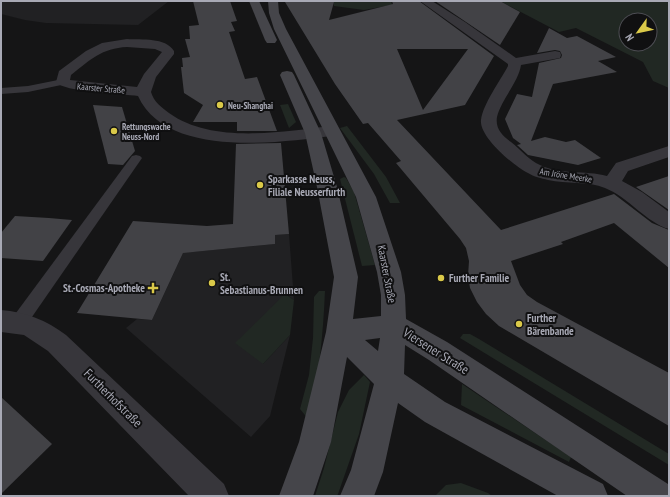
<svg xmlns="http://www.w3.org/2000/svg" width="670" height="497" font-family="'PT Sans Narrow',sans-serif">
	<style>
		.built { fill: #212123 }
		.green { fill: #212823; fill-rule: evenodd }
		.building { fill: #424246; fill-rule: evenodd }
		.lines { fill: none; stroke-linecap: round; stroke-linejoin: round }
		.lane { fill: #37363b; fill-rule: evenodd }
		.street { fill: #37363b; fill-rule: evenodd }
		.secondary { fill: #45454a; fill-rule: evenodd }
		.poi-dot { fill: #dac949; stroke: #101011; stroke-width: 1.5 }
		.labels { text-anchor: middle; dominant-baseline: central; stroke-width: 4; stroke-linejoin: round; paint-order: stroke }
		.far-street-label { font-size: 9px; fill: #a8a9b5; stroke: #101011 }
		.far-poi-label { font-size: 9px; font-weight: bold; fill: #a8a9b5; stroke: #101011; text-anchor: start }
		.poi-label { font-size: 11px; font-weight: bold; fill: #a8a9b5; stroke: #101011; text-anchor: start }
		.street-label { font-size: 11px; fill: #a8a9b5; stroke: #101011 }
		.near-street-label { font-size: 13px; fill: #a8a9b5; stroke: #101011 }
	</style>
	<rect width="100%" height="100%" fill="#151516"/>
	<g class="built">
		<path d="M 1,1 L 169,1 L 138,25 L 46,23 L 25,20 L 1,14 Z"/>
		<path d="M 195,227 L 192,252 L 275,244 L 275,235 L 289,234 L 294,300 L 286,294 L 263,364 L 290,335 L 270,416 L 251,437 L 126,328 L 137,319 L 152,320 Z"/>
	</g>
	<g class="green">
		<path d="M 334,1 L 391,1 L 392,5 L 364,10 L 334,6 Z"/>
		<path d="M 500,1 L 669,1 L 669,88 L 653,81 L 643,62 L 576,28 L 559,32 ZM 626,20 L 650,20 L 650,44 L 626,44 Z"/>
		<path d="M 288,104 L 296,122 L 289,128 L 280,105 Z"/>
		<path d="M 347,126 L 386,177 L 400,203 L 390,203 L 374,174 L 340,128 Z"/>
		<path d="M 344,177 L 346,178 L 354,192 L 375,265 L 362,266 L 340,179 Z"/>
		<path d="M 319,291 L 325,291 C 323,337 319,375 309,420 L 300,409 L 309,375 L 313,338 L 314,297 Z"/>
		<path d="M 285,294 L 294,300 L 290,335 L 263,364 L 235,343 Z"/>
		<path d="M 463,334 L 470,334 L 479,339 L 669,454 L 669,465 L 460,338 Z"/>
		<path d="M 364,375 L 370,382 L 359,434 L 338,494 L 337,496 L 315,496 L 324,468 L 338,412 L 349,390 Z"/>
		<path d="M 462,384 L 571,457 L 569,462 L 461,405 Z"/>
		<path d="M 461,483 L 488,493 L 492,496 L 435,496 L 446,485 Z"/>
	</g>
	<g class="building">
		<path d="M 193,1 L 230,1 L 237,21 L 231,22 L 235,31 L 229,32 L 245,79 L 257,77 L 277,131 L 237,131 L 237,122 L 193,122 L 203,105 L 184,93 L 181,67 L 183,67 L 182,58 L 190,57 L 185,39 L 190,39 L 189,26 L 199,25 Z"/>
		<path d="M 392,1 L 419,1 L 494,56 L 465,105 L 397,120 L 501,230 L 614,194 L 652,223 L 669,230 L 669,268 L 614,223 L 561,242 L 563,244 L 511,261 L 520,285 L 527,295 L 537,302 L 669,373 L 669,426 L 499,326 L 486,314 L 477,302 L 470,288 L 468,276 L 469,261 L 466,248 L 460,239 L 396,163 L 401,161 L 368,123 L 363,124 L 335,84 L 285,2 L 334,2 L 329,20 L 393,4 ZM 397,49 L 468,49 L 423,110 Z"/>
		<path d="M 435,1 L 500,1 L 520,12 L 500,45 Z"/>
		<path d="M 549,28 L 567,38 L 577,36 L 616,57 L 598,61 L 617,72 L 553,84 L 531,141 L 545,137 L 566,142 L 575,140 L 601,158 L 578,165 L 528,155 L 517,145 L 521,144 L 513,138 L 505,119 L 517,94 L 532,97 L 539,63 L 561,58 L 562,55 L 560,51 L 555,50 L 537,53 Z"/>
		<path d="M 93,105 L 122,107 L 135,151 L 123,165 L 108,164 Z"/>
		<path d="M 281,143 L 289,234 L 275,235 L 275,244 L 183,253 L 152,320 L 77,313 L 133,221 L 207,226 L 233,224 L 236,144 Z"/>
		<path d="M 669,176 L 669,210 L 636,187 Z"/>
		<path d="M 15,216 L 49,218 L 72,220 L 43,261 L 1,258 L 1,233 Z"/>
		<path d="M 1,397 L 52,444 L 1,494 Z"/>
	</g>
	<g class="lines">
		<g class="lane">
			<path d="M 63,79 L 66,80 L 68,82 L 66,84 L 28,92 L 1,94 L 1,88 L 28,86 Z"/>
			<path d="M 136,155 L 140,156 L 142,158 L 25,327 L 19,329 L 13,327 L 11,322 L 13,317 L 132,156 Z"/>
		</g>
		<g class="street">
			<path d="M 420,1 L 432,1 L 465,22 L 516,58 L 555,51 L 560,52 L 561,55 L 560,58 L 521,65 C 519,81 501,100 497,117 C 495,129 503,136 511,142 C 521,150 529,160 540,165 C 560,175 585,170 607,176 L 616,163 L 669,146 L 669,157 L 628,171 L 622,181 L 642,192 L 669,212 L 669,229 C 647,223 628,197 605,188 C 588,181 567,184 548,180 C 541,178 534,177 528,173 C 514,166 479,137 481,120 C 483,104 500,81 508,66 L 508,64 Z"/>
			<path d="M 127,39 C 142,40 165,37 174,51 L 174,54 L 156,77 L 151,92 C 154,102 161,107 169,113 C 212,144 281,132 331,126 L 337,127 L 339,131 L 337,135 L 331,136 C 277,143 166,158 138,96 C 123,94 63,92 56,82 L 59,71 L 86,51 L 102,43 ZM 127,47 L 155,49 L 162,52 L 144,74 L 137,87 L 70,80 L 71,75 C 90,60 102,48 127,47 Z"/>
			<path d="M 1,310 C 26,312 46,320 66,335 L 224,484 L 229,496 L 189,496 L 48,351 L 24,335 L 1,332 Z"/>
		</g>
		<g class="secondary">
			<path d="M 249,1 L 259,1 L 277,40 L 275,43 L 267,43 L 265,40 Z"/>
			<path d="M 268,1 L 278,1 L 279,13 L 286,29 L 376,197 L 401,272 L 405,295 L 406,319 L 447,342 L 668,484 L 669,496 L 627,496 L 429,360 L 405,345 L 404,374 L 445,402 L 603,484 L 608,496 L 558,496 L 425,422 L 398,403 L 383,472 L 374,496 L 340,496 L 351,470 L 374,384 L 347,357 L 331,442 L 313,496 L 279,496 L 299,442 L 326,332 L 334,277 L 317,187 L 305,133 L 280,75 L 282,72 L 287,71 L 292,72 L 294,75 L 321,133 L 337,187 L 358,277 L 353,319 L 381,316 L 381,295 L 377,272 L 356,197 L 274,29 L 269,13 ZM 380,338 L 378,351 L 365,340 Z"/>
		</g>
	</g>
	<g class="poi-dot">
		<circle cx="220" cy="105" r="4"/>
		<circle cx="114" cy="131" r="4"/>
		<circle cx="260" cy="185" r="4"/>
		<circle cx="441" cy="278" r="4"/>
		<circle cx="212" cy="283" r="4"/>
		<path d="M151 282h4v4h4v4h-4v4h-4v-4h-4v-4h4z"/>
		<circle cx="519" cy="324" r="4"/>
	</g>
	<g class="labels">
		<g class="far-street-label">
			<text transform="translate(101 88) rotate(5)">Kaarster Straße</text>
			<text transform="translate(566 175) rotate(9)">Am Jröne Meerke</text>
		</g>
		<g class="far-poi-label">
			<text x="228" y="105">Neu-Shanghai</text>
			<text x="122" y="126">Rettungswache<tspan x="122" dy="10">Neuss-Nord</tspan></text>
		</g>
		<g class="poi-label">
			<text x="268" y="179">Sparkasse Neuss,<tspan x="268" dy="13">Filiale Neusserfurth</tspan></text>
			<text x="220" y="277">St.<tspan x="220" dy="13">Sebastianus-Brunnen</tspan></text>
			<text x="449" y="278">Further Familie</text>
			<text x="145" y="288" text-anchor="end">St.-Cosmas-Apotheke</text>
			<text x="527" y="318">Further<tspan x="527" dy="13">Bärenbande</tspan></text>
		</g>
		<g class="street-label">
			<text transform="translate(387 274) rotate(79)">Kaarster Straße</text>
		</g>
		<g class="near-street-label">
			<text transform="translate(436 351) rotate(32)">Viersener Straße</text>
			<text transform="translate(113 398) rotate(45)">Furtherhofstraße</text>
		</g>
	</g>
	<rect width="670" height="497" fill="none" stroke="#a8a9b5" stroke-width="4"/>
	<g transform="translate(638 32) rotate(237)"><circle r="19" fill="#101011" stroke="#4d4d53"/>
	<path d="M0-3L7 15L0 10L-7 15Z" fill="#dac949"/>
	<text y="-6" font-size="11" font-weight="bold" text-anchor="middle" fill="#a8a9b5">N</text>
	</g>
</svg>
